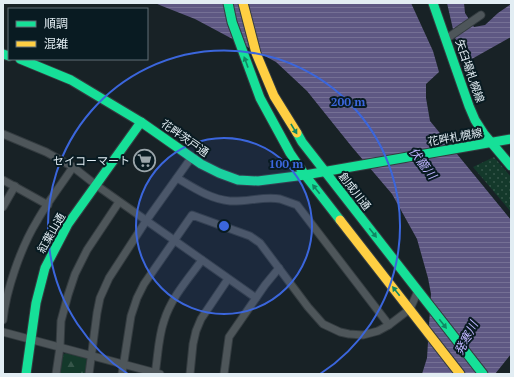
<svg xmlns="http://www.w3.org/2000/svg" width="514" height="377" font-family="'PT Serif','Noto Sans JP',serif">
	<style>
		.forest { fill: url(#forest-firs) }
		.park { fill: url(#park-dots) }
		.water { fill: url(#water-rules) }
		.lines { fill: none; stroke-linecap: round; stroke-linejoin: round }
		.street-casing { stroke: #343c40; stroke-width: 9 }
		.fast-casing { stroke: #343c40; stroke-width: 11 }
		.slow-casing { stroke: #343c40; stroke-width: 11 }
		.street { stroke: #4e565a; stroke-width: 7 }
		.fast { stroke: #16e098; stroke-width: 9 }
		.slow { stroke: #ffcf43; stroke-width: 9 }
		.oneway { fill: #108763 }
		.ring { fill: none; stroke: #3b66dc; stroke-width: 2 }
		.labels { text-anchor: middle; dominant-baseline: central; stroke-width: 4; stroke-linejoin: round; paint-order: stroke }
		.street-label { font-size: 11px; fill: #e2edf3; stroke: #091b22 }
		.poi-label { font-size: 11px; fill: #e2edf3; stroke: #091b22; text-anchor: end }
		.water-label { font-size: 12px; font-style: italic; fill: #beb4fe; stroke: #091b22 }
		.centre { fill: #3b66dc; stroke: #091b22; stroke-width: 2 }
		.ring-label { font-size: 12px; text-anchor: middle; font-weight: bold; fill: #3b66dc; stroke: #091b22; stroke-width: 4; stroke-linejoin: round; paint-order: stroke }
	</style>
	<defs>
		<pattern id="forest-firs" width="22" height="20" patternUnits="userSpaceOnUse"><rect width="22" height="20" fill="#14392b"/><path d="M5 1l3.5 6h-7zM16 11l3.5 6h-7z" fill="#36564a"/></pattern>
		<pattern id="park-dots" width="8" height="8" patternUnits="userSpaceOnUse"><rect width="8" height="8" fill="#14392b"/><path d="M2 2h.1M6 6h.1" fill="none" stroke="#36564a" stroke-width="1.8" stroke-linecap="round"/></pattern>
		<pattern id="water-rules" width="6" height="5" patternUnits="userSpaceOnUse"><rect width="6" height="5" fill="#5e5883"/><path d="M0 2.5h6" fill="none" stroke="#757095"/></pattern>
	</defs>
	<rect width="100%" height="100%" fill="#182226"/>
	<path class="forest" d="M 66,353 L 86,358 L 88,361 L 86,374 L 60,374 L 62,355 Z"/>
	<path class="park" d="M 494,157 L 511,177 L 511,212 L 473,167 Z"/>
	<g class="water">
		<path d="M 155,3 L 411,3 L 433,51 L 439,72 L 426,84 L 426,98 L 430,121 L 511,220 L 511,354 L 495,374 L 422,374 L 427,358 L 431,294 L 428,278 L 417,239 L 392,194 L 352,147 L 307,91 L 276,62 L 195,19 L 162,6 Z"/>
		<path d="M 447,3 L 464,3 L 465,13 L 474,27 L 485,25 L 498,13 L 511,4 L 511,37 L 470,60 L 465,58 L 455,38 Z"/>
	</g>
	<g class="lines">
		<defs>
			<g id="street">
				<path d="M 446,39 L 481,15"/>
				<path d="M 3,134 L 46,152 L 73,167 L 96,185 L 256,298"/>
				<path d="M 177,178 C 194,188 210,199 230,201 C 247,202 264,196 280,199 C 286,201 291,203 297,205 L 389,325"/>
				<path d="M 3,180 L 48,205"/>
				<path d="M 3,207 L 15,186"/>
				<path d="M 3,320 C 6,290 21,247 37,221 C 47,203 61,185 73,167"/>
				<path d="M 3,332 L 160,374"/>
				<path d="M 56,374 L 60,347 L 61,321 L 68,295 L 75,274 L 87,250 L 119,202"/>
				<path d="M 89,374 L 97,313 L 100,298 L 109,278 L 146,221 L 191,158"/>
				<path d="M 122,374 L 131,316 L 137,298 L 144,284 L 192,215 L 250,236 L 260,243 L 308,307 L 323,324 L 340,332 L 349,334 L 363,335 L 378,331 L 389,325 L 410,309 L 418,291"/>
				<path d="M 155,374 C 158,357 158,338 164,321 C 171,298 188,279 202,260"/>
				<path d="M 190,374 L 193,344 L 196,331 L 201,319 L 228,279"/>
				<path d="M 224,374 L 229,337 L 265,285 L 279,268"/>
			</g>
			<g id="fast">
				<path d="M 228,3 L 232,22 L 260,98 L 290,153 L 305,175 L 340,220"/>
				<path d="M 433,3 L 469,106 L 475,120 L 484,134 L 511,166"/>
				<path d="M 3,54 L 9,56"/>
				<path d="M 20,59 L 71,80 L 141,122 L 201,164 L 219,173 L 238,180 L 258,181 L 305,175 L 511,139"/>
				<path d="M 297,133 L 302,142 L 483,374"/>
				<path d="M 26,374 L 36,303 L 45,268 L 68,224 L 141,122"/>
			</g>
			<g id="slow">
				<path d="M 243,3 L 256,53 L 274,96 L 297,133"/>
				<path d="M 340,220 L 460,374"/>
			</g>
		</defs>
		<use href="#street" class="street-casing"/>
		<use href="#fast" class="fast-casing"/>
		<use href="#slow" class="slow-casing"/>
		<use href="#street" class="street"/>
		<use href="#fast" class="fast"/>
		<use href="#slow" class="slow"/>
	</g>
	<defs><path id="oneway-solid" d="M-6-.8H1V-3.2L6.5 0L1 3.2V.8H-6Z"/></defs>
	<g class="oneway">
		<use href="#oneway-solid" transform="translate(246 62) rotate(-110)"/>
		<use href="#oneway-solid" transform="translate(294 129) rotate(59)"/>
		<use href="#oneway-solid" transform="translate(316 189) rotate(-128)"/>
		<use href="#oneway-solid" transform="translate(373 233) rotate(52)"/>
		<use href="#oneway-solid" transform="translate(396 291) rotate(-128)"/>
		<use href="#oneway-solid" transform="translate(443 324) rotate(52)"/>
	</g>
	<circle cx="224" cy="226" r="88" fill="#3b66dc" fill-opacity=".12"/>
	<g class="ring">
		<circle cx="224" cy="226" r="88"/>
		<path d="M128 374A176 176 0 1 1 320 374"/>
	</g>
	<defs>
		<symbol id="supermarket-ring" viewBox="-11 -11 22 22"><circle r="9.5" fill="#091b22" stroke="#9ba6ab" stroke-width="1.5"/><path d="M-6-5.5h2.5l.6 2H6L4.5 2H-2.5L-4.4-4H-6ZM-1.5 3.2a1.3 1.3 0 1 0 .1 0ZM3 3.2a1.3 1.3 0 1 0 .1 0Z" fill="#9ba6ab"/></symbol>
	</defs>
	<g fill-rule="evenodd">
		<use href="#supermarket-ring" x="132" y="148" width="25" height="25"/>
	</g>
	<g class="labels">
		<g class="street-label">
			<text transform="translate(470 71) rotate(71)">矢臼場札幌線</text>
			<text transform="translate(455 137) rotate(-10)">花畔札幌線</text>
			<text transform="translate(185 138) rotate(35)">花畔茨戸通</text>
			<text transform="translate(355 191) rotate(52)">創成川通</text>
			<text transform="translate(51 233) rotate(-60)">紅葉山通</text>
		</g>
		<g class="poi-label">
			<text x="130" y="161">セイコーマート</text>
		</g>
		<g class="water-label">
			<text transform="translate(423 163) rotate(53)">伏籠川</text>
			<text transform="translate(466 338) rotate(-63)">発寒川</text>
		</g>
	</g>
	<circle cx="224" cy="226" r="6" class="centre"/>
	<g class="ring-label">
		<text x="348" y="106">200 m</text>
		<text x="286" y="168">100 m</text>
	</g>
	<rect width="514" height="377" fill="none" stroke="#e2edf3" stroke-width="8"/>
	<rect x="8" y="8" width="140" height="52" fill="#091b22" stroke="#606f76"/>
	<rect x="16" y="21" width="20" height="6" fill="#16e098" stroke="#606f76"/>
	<text x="44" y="28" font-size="12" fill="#e2edf3">順調</text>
	<rect x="16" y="41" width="20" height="6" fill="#ffcf43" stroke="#606f76"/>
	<text x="44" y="48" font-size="12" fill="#e2edf3">混雑</text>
</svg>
